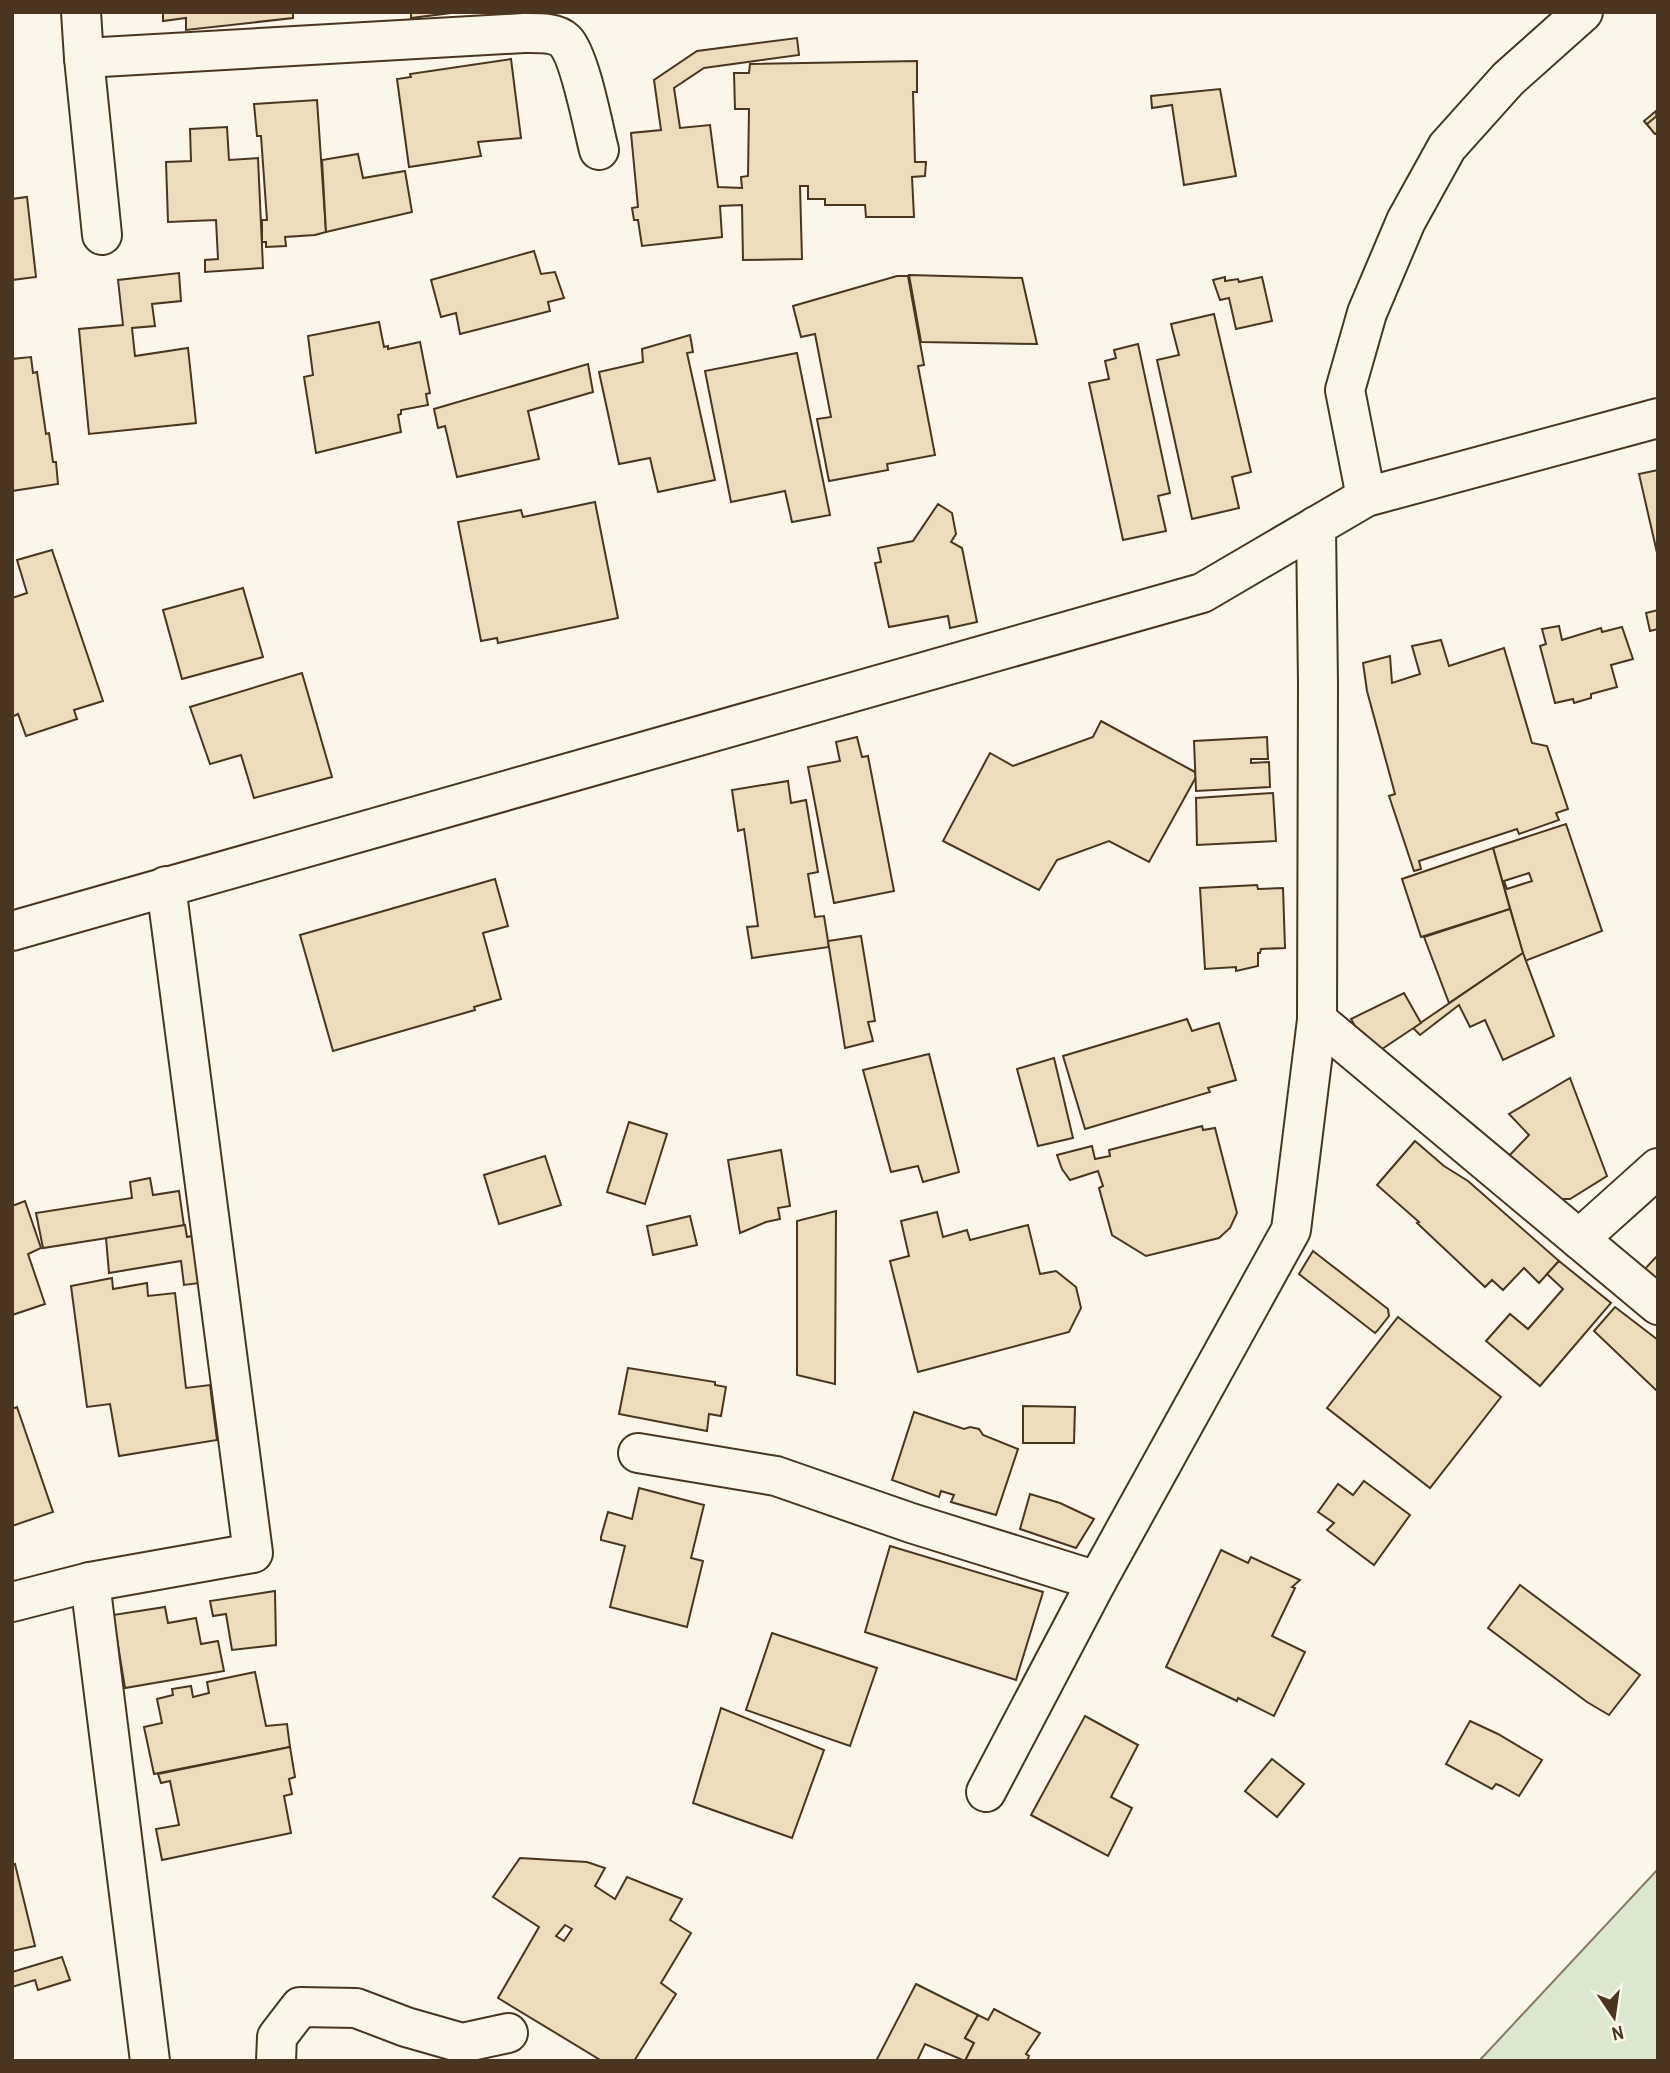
<svg xmlns="http://www.w3.org/2000/svg" width="1670" height="2073" font-family="'Archivo Narrow',sans-serif">
	<style>
		.green { fill: #dce7d0; stroke: #887966; stroke-width: 2 }
		.building { fill: #ecdcbc; stroke: #4a3520; stroke-width: 2; fill-rule: evenodd }
		.lines { fill: none; stroke-linecap: round; stroke-linejoin: round }
		.street-casing { stroke: #4a3520; stroke-width: 42 }
		.street { stroke: #fbf6e9; stroke-width: 38 }
	</style>
	<rect width="100%" height="100%" fill="#fbf6e9"/>
	<path class="green" d="M 1658,1869 L 1658,2061 L 1479,2061 Z"/>
	<g class="building">
		<path d="M 163,12 L 293,12 L 293,18 L 186,30 L 186,18 L 163,21 Z"/>
		<path d="M 411,12 L 459,12 L 411,18 Z"/>
		<path d="M 797,38 L 799,55 L 704,68 L 674,88 L 680,128 L 710,125 L 718,187 L 742,188 L 741,177 L 748,176 L 749,109 L 735,109 L 734,73 L 749,73 L 750,64 L 917,61 L 917,92 L 913,92 L 915,162 L 926,162 L 925,176 L 912,177 L 914,217 L 866,217 L 865,205 L 825,205 L 825,199 L 808,199 L 808,186 L 800,186 L 802,259 L 743,260 L 742,205 L 720,206 L 722,237 L 642,246 L 638,220 L 634,220 L 632,208 L 638,207 L 631,133 L 661,130 L 654,80 L 697,51 Z"/>
		<path d="M 511,59 L 521,138 L 478,142 L 481,156 L 409,167 L 397,79 L 411,77 L 410,74 Z"/>
		<path d="M 1220,89 L 1236,176 L 1184,185 L 1172,105 L 1152,108 L 1151,96 Z"/>
		<path d="M 317,100 L 326,232 L 315,235 L 285,237 L 286,246 L 266,247 L 266,242 L 262,242 L 262,220 L 267,220 L 261,136 L 257,136 L 254,104 Z"/>
		<path d="M 1656,111 L 1658,132 L 1655,134 L 1644,121 Z"/>
		<path d="M 1658,115 L 1658,132 L 1655,134 L 1647,124 Z"/>
		<path d="M 227,127 L 229,160 L 258,158 L 263,268 L 205,272 L 205,260 L 218,259 L 216,220 L 168,222 L 166,162 L 191,161 L 190,129 Z"/>
		<path d="M 358,154 L 363,178 L 405,171 L 412,212 L 326,232 L 322,160 Z"/>
		<path d="M 27,197 L 36,277 L 12,280 L 12,199 Z"/>
		<path d="M 534,251 L 541,274 L 555,272 L 564,298 L 548,302 L 550,311 L 460,334 L 456,313 L 441,317 L 431,280 Z"/>
		<path d="M 179,273 L 181,301 L 152,304 L 155,326 L 132,328 L 135,356 L 188,348 L 196,423 L 89,434 L 79,329 L 123,325 L 118,280 Z"/>
		<path d="M 909,275 L 1022,278 L 1037,344 L 921,342 Z"/>
		<path d="M 897,276 L 908,276 L 924,365 L 918,366 L 935,455 L 887,464 L 888,470 L 829,481 L 817,419 L 831,417 L 815,334 L 801,337 L 793,306 Z"/>
		<path d="M 1225,277 L 1225,281 L 1238,279 L 1239,282 L 1262,277 L 1272,321 L 1236,329 L 1229,298 L 1220,300 L 1213,280 Z"/>
		<path d="M 1214,314 L 1251,472 L 1232,477 L 1239,508 L 1192,519 L 1157,360 L 1179,355 L 1171,324 Z"/>
		<path d="M 379,322 L 384,347 L 388,346 L 388,349 L 420,342 L 430,393 L 426,394 L 428,405 L 401,410 L 401,414 L 398,415 L 401,432 L 316,453 L 304,377 L 313,375 L 308,336 Z"/>
		<path d="M 690,335 L 693,352 L 687,353 L 715,480 L 658,492 L 650,458 L 619,464 L 599,372 L 643,362 L 642,349 Z"/>
		<path d="M 1138,344 L 1170,493 L 1158,496 L 1166,531 L 1123,540 L 1089,383 L 1109,379 L 1105,361 L 1116,358 L 1114,350 Z"/>
		<path d="M 797,353 L 830,515 L 792,522 L 785,491 L 731,502 L 705,371 Z"/>
		<path d="M 31,357 L 33,373 L 37,372 L 46,434 L 49,433 L 53,462 L 56,462 L 58,484 L 12,491 L 12,359 Z"/>
		<path d="M 588,364 L 593,392 L 528,411 L 539,459 L 457,477 L 445,426 L 438,428 L 434,409 Z"/>
		<path d="M 1658,470 L 1658,557 L 1639,474 Z"/>
		<path d="M 595,502 L 618,618 L 498,643 L 497,638 L 481,641 L 458,522 L 521,510 L 523,517 Z"/>
		<path d="M 938,504 L 952,513 L 956,534 L 951,542 L 962,548 L 977,622 L 950,628 L 948,616 L 889,627 L 875,563 L 881,562 L 878,548 L 913,541 Z"/>
		<path d="M 52,550 L 103,701 L 74,710 L 77,719 L 26,736 L 18,714 L 12,717 L 12,598 L 27,593 L 17,560 Z"/>
		<path d="M 243,588 L 263,657 L 182,679 L 163,610 Z"/>
		<path d="M 1658,610 L 1658,629 L 1650,631 L 1646,613 Z"/>
		<path d="M 1559,626 L 1562,640 L 1601,628 L 1602,632 L 1622,627 L 1633,659 L 1611,665 L 1617,687 L 1591,694 L 1591,698 L 1574,703 L 1573,699 L 1555,703 L 1540,646 L 1546,644 L 1542,629 Z"/>
		<path d="M 1441,640 L 1449,666 L 1504,648 L 1532,743 L 1547,746 L 1568,809 L 1556,813 L 1559,820 L 1519,834 L 1517,829 L 1419,861 L 1421,869 L 1414,871 L 1389,796 L 1395,794 L 1367,691 L 1363,663 L 1390,656 L 1392,683 L 1420,674 L 1412,646 Z"/>
		<path d="M 302,673 L 332,777 L 254,798 L 241,755 L 210,764 L 190,707 Z"/>
		<path d="M 1101,721 L 1195,772 L 1196,777 L 1149,862 L 1109,841 L 1057,860 L 1039,890 L 943,841 L 990,753 L 1013,766 L 1093,737 Z"/>
		<path d="M 857,737 L 862,757 L 868,756 L 894,891 L 834,903 L 808,767 L 840,761 L 836,742 Z"/>
		<path d="M 1267,737 L 1268,759 L 1251,759 L 1251,763 L 1269,762 L 1270,787 L 1196,791 L 1194,741 Z"/>
		<path d="M 788,781 L 791,803 L 806,800 L 818,872 L 808,874 L 815,917 L 824,916 L 829,947 L 752,958 L 747,927 L 758,926 L 744,829 L 738,831 L 732,790 Z"/>
		<path d="M 1273,793 L 1276,841 L 1197,845 L 1196,798 Z"/>
		<path d="M 1566,824 L 1602,931 L 1525,961 L 1493,848 ZM 1529,873 L 1532,881 L 1507,889 L 1504,881 Z"/>
		<path d="M 1493,848 L 1510,909 L 1421,937 L 1402,879 Z"/>
		<path d="M 495,879 L 508,926 L 483,933 L 501,999 L 474,1007 L 475,1010 L 333,1051 L 300,935 Z"/>
		<path d="M 1257,885 L 1258,889 L 1283,888 L 1285,948 L 1261,949 L 1260,953 L 1258,953 L 1258,966 L 1236,971 L 1236,967 L 1205,969 L 1200,888 Z"/>
		<path d="M 1510,909 L 1523,953 L 1449,1003 L 1424,937 Z"/>
		<path d="M 861,936 L 875,1021 L 868,1022 L 873,1041 L 845,1048 L 828,941 Z"/>
		<path d="M 1523,953 L 1554,1036 L 1503,1060 L 1485,1020 L 1470,1027 L 1459,1005 L 1420,1035 L 1413,1028 Z"/>
		<path d="M 1404,993 L 1421,1023 L 1379,1051 L 1361,1037 L 1351,1019 Z"/>
		<path d="M 1187,1019 L 1192,1031 L 1219,1023 L 1236,1080 L 1208,1088 L 1210,1092 L 1085,1129 L 1063,1056 Z"/>
		<path d="M 929,1054 L 959,1172 L 923,1182 L 918,1166 L 891,1172 L 863,1070 Z"/>
		<path d="M 1054,1058 L 1073,1138 L 1038,1146 L 1017,1069 Z"/>
		<path d="M 1570,1078 L 1607,1176 L 1570,1199 L 1557,1199 L 1506,1159 L 1529,1135 L 1509,1114 Z"/>
		<path d="M 629,1122 L 667,1134 L 645,1204 L 607,1192 Z"/>
		<path d="M 1202,1126 L 1203,1130 L 1215,1128 L 1237,1213 L 1230,1228 L 1219,1238 L 1146,1256 L 1112,1235 L 1099,1188 L 1103,1186 L 1098,1171 L 1070,1180 L 1062,1169 L 1057,1155 L 1092,1146 L 1095,1159 L 1110,1156 L 1109,1150 Z"/>
		<path d="M 1415,1141 L 1444,1166 L 1468,1181 L 1559,1261 L 1539,1283 L 1524,1268 L 1503,1290 L 1492,1280 L 1485,1287 L 1417,1223 L 1419,1222 L 1377,1185 Z"/>
		<path d="M 781,1150 L 790,1206 L 778,1208 L 780,1219 L 766,1222 L 740,1233 L 728,1160 Z"/>
		<path d="M 545,1156 L 561,1205 L 499,1224 L 484,1175 Z"/>
		<path d="M 150,1178 L 153,1195 L 179,1191 L 184,1226 L 43,1248 L 36,1213 L 132,1198 L 130,1182 Z"/>
		<path d="M 25,1201 L 41,1248 L 28,1254 L 45,1304 L 12,1315 L 12,1206 Z"/>
		<path d="M 836,1211 L 835,1384 L 797,1375 L 797,1221 Z"/>
		<path d="M 937,1212 L 943,1237 L 967,1230 L 970,1240 L 1028,1225 L 1040,1274 L 1056,1271 L 1076,1287 L 1081,1308 L 1069,1332 L 918,1372 L 890,1261 L 909,1256 L 901,1221 Z"/>
		<path d="M 690,1216 L 697,1245 L 653,1255 L 647,1226 Z"/>
		<path d="M 185,1225 L 187,1237 L 192,1236 L 193,1246 L 195,1245 L 200,1283 L 184,1285 L 181,1261 L 109,1273 L 106,1238 Z"/>
		<path d="M 1313,1251 L 1388,1309 L 1389,1316 L 1377,1331 L 1375,1333 L 1299,1274 Z"/>
		<path d="M 1658,1255 L 1658,1286 L 1642,1272 Z"/>
		<path d="M 1559,1261 L 1611,1303 L 1540,1386 L 1486,1341 L 1510,1314 L 1528,1329 L 1563,1289 L 1547,1274 Z"/>
		<path d="M 112,1278 L 113,1289 L 147,1283 L 148,1296 L 175,1293 L 186,1388 L 210,1385 L 217,1440 L 119,1456 L 110,1404 L 87,1407 L 71,1286 Z"/>
		<path d="M 1615,1307 L 1658,1340 L 1657,1391 L 1594,1331 Z"/>
		<path d="M 1398,1317 L 1501,1397 L 1430,1488 L 1327,1408 Z"/>
		<path d="M 628,1368 L 715,1382 L 715,1385 L 726,1387 L 721,1416 L 709,1414 L 707,1431 L 619,1414 Z"/>
		<path d="M 1023,1406 L 1075,1407 L 1074,1443 L 1023,1443 Z"/>
		<path d="M 17,1407 L 53,1512 L 12,1526 L 12,1409 Z"/>
		<path d="M 914,1412 L 964,1429 L 970,1427 L 979,1429 L 983,1435 L 1018,1449 L 996,1515 L 951,1502 L 954,1495 L 941,1491 L 939,1497 L 892,1480 Z"/>
		<path d="M 1364,1481 L 1410,1515 L 1374,1565 L 1327,1530 L 1334,1523 L 1318,1512 L 1338,1484 L 1353,1495 Z"/>
		<path d="M 639,1488 L 704,1505 L 691,1558 L 703,1561 L 687,1627 L 610,1607 L 625,1546 L 601,1540 L 601,1537 L 608,1512 L 632,1519 Z"/>
		<path d="M 1030,1494 L 1060,1503 L 1094,1519 L 1076,1548 L 1020,1529 Z"/>
		<path d="M 890,1546 L 1043,1592 L 1016,1680 L 865,1632 Z"/>
		<path d="M 1221,1550 L 1248,1563 L 1251,1557 L 1300,1580 L 1292,1587 L 1295,1588 L 1272,1636 L 1305,1652 L 1274,1716 L 1238,1698 L 1237,1701 L 1166,1667 Z"/>
		<path d="M 1520,1585 L 1640,1675 L 1609,1715 L 1587,1702 L 1488,1628 Z"/>
		<path d="M 275,1591 L 276,1645 L 232,1650 L 226,1614 L 213,1616 L 210,1601 Z"/>
		<path d="M 165,1607 L 168,1623 L 196,1618 L 201,1644 L 218,1641 L 224,1671 L 125,1688 L 113,1615 Z"/>
		<path d="M 772,1633 L 877,1668 L 850,1746 L 746,1710 Z"/>
		<path d="M 255,1672 L 266,1726 L 287,1724 L 290,1747 L 154,1774 L 144,1727 L 162,1723 L 157,1699 L 173,1695 L 172,1689 L 191,1686 L 193,1697 L 209,1693 L 207,1682 Z"/>
		<path d="M 721,1708 L 824,1750 L 792,1838 L 693,1803 Z"/>
		<path d="M 1085,1716 L 1138,1745 L 1111,1797 L 1132,1808 L 1108,1856 L 1031,1815 Z"/>
		<path d="M 1470,1721 L 1498,1734 L 1542,1760 L 1519,1796 L 1501,1786 L 1496,1784 L 1492,1789 L 1446,1764 Z"/>
		<path d="M 290,1747 L 295,1777 L 289,1779 L 292,1794 L 284,1796 L 291,1833 L 162,1860 L 156,1829 L 179,1825 L 170,1781 L 161,1783 L 158,1774 Z"/>
		<path d="M 1272,1759 L 1304,1784 L 1277,1817 L 1245,1791 Z"/>
		<path d="M 520,1858 L 587,1862 L 605,1868 L 595,1886 L 615,1899 L 627,1877 L 682,1899 L 670,1920 L 691,1933 L 661,1983 L 676,1994 L 634,2061 L 602,2061 L 498,1998 L 539,1927 L 493,1897 ZM 565,1925 L 572,1929 L 564,1941 L 556,1936 Z"/>
		<path d="M 15,1864 L 35,1946 L 12,1951 L 12,1865 Z"/>
		<path d="M 62,1957 L 70,1980 L 38,1990 L 35,1980 L 12,1987 L 12,1972 Z"/>
		<path d="M 916,1984 L 978,2015 L 965,2038 L 974,2043 L 965,2061 L 925,2044 L 917,2061 L 876,2061 Z"/>
		<path d="M 994,2009 L 1040,2033 L 1026,2054 L 1029,2056 L 1027,2061 L 965,2061 L 974,2043 L 965,2038 L 978,2015 L 988,2020 Z"/>
	</g>
	<g class="lines">
		<defs>
			<g id="street">
				<path d="M 81,12 L 84,58 L 102,235"/>
				<path d="M 84,58 L 524,33 C 536,33 556,32 565,41 C 580,56 593,127 599,150"/>
				<path d="M 1366,497 L 1345,390 L 1367,313 L 1406,221 L 1447,147 L 1508,79 L 1583,12"/>
				<path d="M 12,931 L 1202,593 L 1366,497 L 1658,418"/>
				<path d="M 1317,1020 L 1658,1305"/>
				<path d="M 1579,1239 L 1658,1168"/>
				<path d="M 638,1453 L 776,1476 L 911,1523 L 1097,1581"/>
				<path d="M 12,1602 L 90,1582"/>
				<path d="M 986,1792 L 1097,1581 L 1291,1230 L 1317,1020 L 1318,684 L 1316,526"/>
				<path d="M 150,2061 L 90,1582 L 253,1553 L 166,886"/>
				<path d="M 276,2061 L 277,2037 L 300,2007 L 356,2008 L 406,2027 L 462,2043 L 508,2033"/>
			</g>
		</defs>
		<use href="#street" class="street-casing"/>
		<use href="#street" class="street"/>
	</g>
	<rect width="1670" height="2073" fill="none" stroke="#4a3520" stroke-width="28"/>
	<g transform="translate(1614 2017) rotate(167)" stroke="#fbf6e9" stroke-width="5" paint-order="stroke">
	<path d="M0-5L12 26L0 18L-12 26Z" fill="#4a3520"/>
	<text y="-10" font-size="19" font-weight="bold" text-anchor="middle" fill="#4a3520">N</text>
	</g>
</svg>
